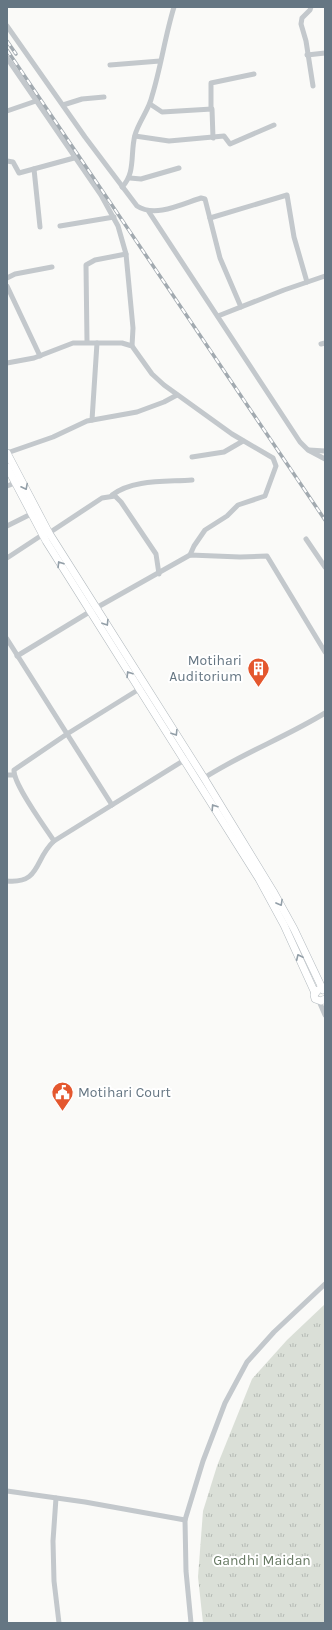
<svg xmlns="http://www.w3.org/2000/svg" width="332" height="1630" font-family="Karla,sans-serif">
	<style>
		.park { fill: url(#park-tufts) }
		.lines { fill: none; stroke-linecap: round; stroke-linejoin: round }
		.secondary-casing { stroke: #b3babf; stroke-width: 8 }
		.street { stroke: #c3c8cc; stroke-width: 5 }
		.secondary { stroke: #fff; stroke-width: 7 }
		.rail-casing { stroke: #a2aab0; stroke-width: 3.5 }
		.rail { stroke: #fff; stroke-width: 2; stroke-dasharray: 6; stroke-linecap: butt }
		.oneway { stroke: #939fa8 }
		.labels { text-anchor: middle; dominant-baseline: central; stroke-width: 4; stroke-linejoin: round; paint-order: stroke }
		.poi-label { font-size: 14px; fill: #657683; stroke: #fff; text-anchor: end }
		.park-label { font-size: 14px; fill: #687a64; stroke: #fff }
	</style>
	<defs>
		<pattern id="park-tufts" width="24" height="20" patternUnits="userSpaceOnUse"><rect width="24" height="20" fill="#dadfd7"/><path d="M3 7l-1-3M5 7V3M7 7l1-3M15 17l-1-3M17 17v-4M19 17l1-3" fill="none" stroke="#b4b9b4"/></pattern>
	</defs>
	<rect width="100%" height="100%" fill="#fafaf8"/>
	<path class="park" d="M 325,1304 L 325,1623 L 203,1623 L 198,1577 L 203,1511 L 217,1466 L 252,1379 L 287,1340 Z"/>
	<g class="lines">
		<defs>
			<g id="secondary">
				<path d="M 7,453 L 49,533 L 204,778 L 273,891 L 294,929 L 323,990"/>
				<path d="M 7,467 L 46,541 L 259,879 L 284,925 L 315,993"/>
				<path d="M 318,990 L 314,995 L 315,999 L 321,1001 L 325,999"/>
			</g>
		</defs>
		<use href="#secondary" class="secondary-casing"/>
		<g class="street">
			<path d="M 311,7 L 310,10 L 302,18 L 301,24 L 306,41 L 313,86"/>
			<path d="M 7,26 L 85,137 L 137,206 C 155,218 182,204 201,198 L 205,199 L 220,258 L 241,307"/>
			<path d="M 307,55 L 325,53"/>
			<path d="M 7,58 L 101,195 L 118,226 L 126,254 L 133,328 L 132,346"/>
			<path d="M 110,65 L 160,61"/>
			<path d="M 150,104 L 162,112 L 212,109 L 213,138"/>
			<path d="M 63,105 L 82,99 L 104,97"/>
			<path d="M 211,108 L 211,83 L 254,74"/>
			<path d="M 7,111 L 36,101"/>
			<path d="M 135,136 L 169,141 L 224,136 L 230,144 L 274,125"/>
			<path d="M 7,161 L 13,162 L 19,173 L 74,158"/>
			<path d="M 34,169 L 40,227"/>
			<path d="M 130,178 L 141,179 L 179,168"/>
			<path d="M 122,187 C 136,173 130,153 135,135 C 139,121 149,110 152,96 C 161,67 165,36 174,7"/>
			<path d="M 149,212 L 300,442 L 308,450 L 325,459"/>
			<path d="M 210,218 L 287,195 L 294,237 L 307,282"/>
			<path d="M 60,226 L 114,217"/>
			<path d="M 7,278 L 15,274 L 52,267"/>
			<path d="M 7,286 L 40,356"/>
			<path d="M 218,316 L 284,290 L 325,276"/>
			<path d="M 87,342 L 86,265 L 95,260 L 126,254"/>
			<path d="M 321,344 L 325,343"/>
			<path d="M 7,363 L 34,358 L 73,343 L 122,343 L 132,346 L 152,374 L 164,385 L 232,434 L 273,458 L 276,466 L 265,496 L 238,505 L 227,516 L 205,530 L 194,546 L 190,555"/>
			<path d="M 92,420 L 97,343"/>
			<path d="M 309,450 L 325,451"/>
			<path d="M 7,453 L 53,437 L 87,421 L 137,412 L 164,402 L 177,395"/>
			<path d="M 192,457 L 224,452 L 243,441"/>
			<path d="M 7,486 L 15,483"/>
			<path d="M 112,495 C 133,479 166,482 192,480"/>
			<path d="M 7,526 L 31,514"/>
			<path d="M 49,533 L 102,498 L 115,496 L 121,502 L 156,554 L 159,574"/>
			<path d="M 306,539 L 325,567"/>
			<path d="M 7,558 L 42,535"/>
			<path d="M 7,639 L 112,805"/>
			<path d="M 17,656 L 96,608 L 190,555 L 240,557 L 267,556 L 325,652"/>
			<path d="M 7,775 L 14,775"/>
			<path d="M 204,778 C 243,753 286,737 325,713"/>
			<path d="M 54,841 C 45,827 13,784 14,770 L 67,734 L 141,688"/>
			<path d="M 7,881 C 41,884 34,859 54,841 L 186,759"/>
			<path d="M 319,1001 L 325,1015"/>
			<path d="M 7,1491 L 85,1502 L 185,1520"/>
			<path d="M 56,1498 L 53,1541 L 54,1581 L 59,1623"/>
			<path d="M 191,1623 L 186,1571 L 185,1520 L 203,1461 L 225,1403 L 247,1362 L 274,1332 L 325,1284"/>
		</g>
		<use href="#secondary" class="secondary"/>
		<defs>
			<g id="rail">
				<path d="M 7,41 L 16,54"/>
				<path d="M 7,50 L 325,520"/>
			</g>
		</defs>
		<use href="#rail" class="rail-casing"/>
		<use href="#rail" class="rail"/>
	</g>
	<defs><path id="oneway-chevron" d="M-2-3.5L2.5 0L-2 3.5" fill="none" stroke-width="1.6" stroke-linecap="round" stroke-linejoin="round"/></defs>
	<g class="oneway">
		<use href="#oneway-chevron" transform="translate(25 487) rotate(63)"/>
		<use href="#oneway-chevron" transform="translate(60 564) rotate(-122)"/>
		<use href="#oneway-chevron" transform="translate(106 623) rotate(58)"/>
		<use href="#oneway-chevron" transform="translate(129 674) rotate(-122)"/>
		<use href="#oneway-chevron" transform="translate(175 733) rotate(58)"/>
		<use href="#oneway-chevron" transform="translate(214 807) rotate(-123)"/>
		<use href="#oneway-chevron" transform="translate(280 903) rotate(61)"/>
		<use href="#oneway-chevron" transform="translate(299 957) rotate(-115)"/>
	</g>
	<defs>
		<symbol id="building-pin" viewBox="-11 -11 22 30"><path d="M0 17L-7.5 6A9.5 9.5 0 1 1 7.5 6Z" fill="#e4572e" stroke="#fff"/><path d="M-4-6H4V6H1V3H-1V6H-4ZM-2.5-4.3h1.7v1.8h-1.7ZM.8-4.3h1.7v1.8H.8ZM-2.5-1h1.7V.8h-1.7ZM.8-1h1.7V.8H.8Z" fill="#fff"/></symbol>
		<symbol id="civic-pin" viewBox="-11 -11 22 30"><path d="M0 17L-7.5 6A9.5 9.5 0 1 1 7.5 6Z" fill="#e4572e" stroke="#fff"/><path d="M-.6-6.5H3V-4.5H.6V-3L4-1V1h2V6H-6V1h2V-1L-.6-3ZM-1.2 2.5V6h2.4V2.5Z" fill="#fff"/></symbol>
	</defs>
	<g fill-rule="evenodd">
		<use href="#building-pin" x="246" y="656" width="25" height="34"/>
		<use href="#civic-pin" x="50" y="1080" width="25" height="34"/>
	</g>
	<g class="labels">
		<g class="poi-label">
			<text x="242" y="660">Motihari<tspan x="242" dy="16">Auditorium</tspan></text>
			<text x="78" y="1092" text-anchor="start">Motihari Court</text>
		</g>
		<g class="park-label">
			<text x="262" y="1560">Gandhi Maidan</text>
		</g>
	</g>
	<rect width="332" height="1630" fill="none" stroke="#657683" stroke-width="16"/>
</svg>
